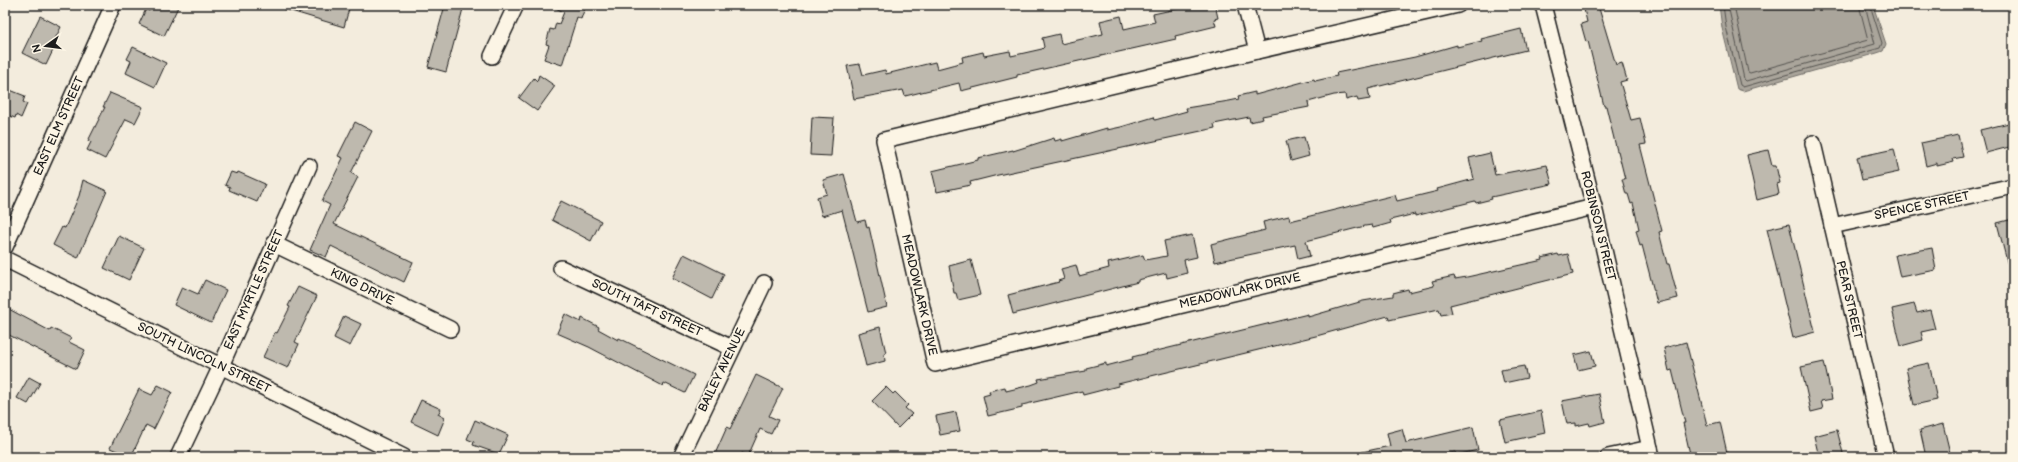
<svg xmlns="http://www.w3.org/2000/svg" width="2018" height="462" font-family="'Balsamiq Sans',sans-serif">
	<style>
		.water { fill: #aaa59b; stroke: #716e68 }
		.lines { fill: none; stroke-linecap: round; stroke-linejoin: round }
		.shore { stroke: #55534f; stroke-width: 1 }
		.building { fill: #beb9ae; stroke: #1c1c1c }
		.minor-casing { stroke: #1c1c1c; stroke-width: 18 }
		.minor { stroke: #fcf5e5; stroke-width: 15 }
		.labels { text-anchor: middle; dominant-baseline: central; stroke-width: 3.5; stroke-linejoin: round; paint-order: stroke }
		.street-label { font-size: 12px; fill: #1c1c1c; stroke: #fcf5e5 }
	</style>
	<rect width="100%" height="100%" fill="#f3ecdd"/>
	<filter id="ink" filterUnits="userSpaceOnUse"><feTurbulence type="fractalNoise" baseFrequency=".025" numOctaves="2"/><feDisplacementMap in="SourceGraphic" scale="8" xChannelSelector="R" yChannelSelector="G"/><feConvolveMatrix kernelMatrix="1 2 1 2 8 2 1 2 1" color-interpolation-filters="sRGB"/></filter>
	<g filter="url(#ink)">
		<path class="water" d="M 1719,5 L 1873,5 L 1886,44 L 1883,51 L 1877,53 L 1743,91 L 1737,89 L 1722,28 Z"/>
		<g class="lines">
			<g class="shore">
				<path d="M 1723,5 L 1726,27 L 1740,85 L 1743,87 L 1880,48 L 1882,43 L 1870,5"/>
				<path d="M 1728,5 L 1744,79 L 1746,81 L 1875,44 L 1865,5"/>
				<path d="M 1734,5 L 1748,72 L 1750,73 L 1868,40 L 1859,5"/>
			</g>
		</g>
		<g class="building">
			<path d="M 152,5 L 179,5 L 164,36 L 139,24 L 146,9 L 149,11 Z"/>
			<path d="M 281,5 L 350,5 L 344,27 L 281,8 Z"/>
			<path d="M 445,5 L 464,5 L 446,72 L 428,67 Z"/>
			<path d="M 549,5 L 586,5 L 581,19 L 577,17 L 562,65 L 544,59 L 549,45 L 546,44 L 550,29 L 554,30 L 556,23 L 559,24 L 564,12 Z"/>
			<path d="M 1180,5 L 1215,5 L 1218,18 L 1214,19 L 1216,26 L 1175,36 L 1176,39 L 1017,75 L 1017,77 L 961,91 L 959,83 L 905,96 L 903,90 L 854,99 L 847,66 L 860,64 L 863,75 L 885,70 L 886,74 L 935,62 L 937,69 L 963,62 L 962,57 L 983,52 L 984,56 L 1010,51 L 1011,56 L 1042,49 L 1044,47 L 1042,38 L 1059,34 L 1061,44 L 1103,34 L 1100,21 L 1121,16 L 1124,29 L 1155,22 L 1153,14 L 1181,8 Z"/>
			<path d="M 1583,5 L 1598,5 L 1616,65 L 1622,63 L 1627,80 L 1620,82 L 1631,120 L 1640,118 L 1646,144 L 1640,145 L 1662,231 L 1659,232 L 1667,264 L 1669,264 L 1678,298 L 1657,303 L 1642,245 L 1640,246 L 1636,230 L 1639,229 L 1633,203 L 1631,204 L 1628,194 L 1626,194 L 1622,179 L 1625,179 L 1618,151 L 1617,151 L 1606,106 L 1604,106 L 1588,41 L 1586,42 L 1581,24 L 1587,22 Z"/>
			<path d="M 40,16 L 61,27 L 53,43 L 56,44 L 46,65 L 22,53 Z"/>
			<path d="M 1521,29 L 1526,50 L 1368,89 L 1370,99 L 1358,101 L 1357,97 L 1346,100 L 1345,94 L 1334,95 L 1308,102 L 1309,107 L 1262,116 L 1263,119 L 1250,122 L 1249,117 L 1214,124 L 1215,128 L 998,175 L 970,182 L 971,185 L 937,192 L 932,171 L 978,160 L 978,158 L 1013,150 L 1013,151 L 1054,138 L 1055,141 L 1062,139 L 1062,141 L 1107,128 L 1107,130 L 1121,127 L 1154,117 L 1155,120 L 1187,111 L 1186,108 L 1229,101 L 1239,99 L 1238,96 L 1255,92 L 1255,95 L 1314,79 L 1315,81 L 1337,76 L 1336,73 L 1415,57 L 1457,45 L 1457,47 L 1482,41 L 1481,39 Z"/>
			<path d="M 133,47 L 166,63 L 155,87 L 126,73 L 131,61 L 127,59 Z"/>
			<path d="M 539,75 L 555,86 L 537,111 L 519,98 L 534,78 L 537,81 Z"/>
			<path d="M 5,88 L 25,96 L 23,102 L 27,104 L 21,118 L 16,115 L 15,118 L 5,114 Z"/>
			<path d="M 110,93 L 143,107 L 135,123 L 126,119 L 105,159 L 87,150 L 91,142 L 88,141 L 105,107 L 103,107 Z"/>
			<path d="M 812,117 L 834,118 L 831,156 L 810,155 Z"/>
			<path d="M 355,122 L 372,131 L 351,173 L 358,177 L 334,224 L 413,262 L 404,282 L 331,246 L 326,257 L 310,250 L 330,205 L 322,201 L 343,158 L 338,156 Z"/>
			<path d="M 2013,122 L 2013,146 L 1986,153 L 1980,130 Z"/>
			<path d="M 1958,135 L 1963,157 L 1953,159 L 1954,162 L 1937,166 L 1937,163 L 1926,166 L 1921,143 Z"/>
			<path d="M 1304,137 L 1309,156 L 1291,161 L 1286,141 Z"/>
			<path d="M 1894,149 L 1899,172 L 1862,180 L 1857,157 Z"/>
			<path d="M 1768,150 L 1772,166 L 1776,166 L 1780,183 L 1777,184 L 1779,194 L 1757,200 L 1747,155 Z"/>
			<path d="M 1490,153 L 1495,175 L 1547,165 L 1552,184 L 1491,197 L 1492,199 L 1476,203 L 1475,201 L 1415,216 L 1415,214 L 1390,220 L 1391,223 L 1373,228 L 1372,225 L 1365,226 L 1306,241 L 1310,256 L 1298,259 L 1295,245 L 1215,262 L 1211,244 L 1265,230 L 1263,222 L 1289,216 L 1290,221 L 1395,195 L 1397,201 L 1438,191 L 1437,189 L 1474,179 L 1469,158 Z"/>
			<path d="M 231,172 L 237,174 L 238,172 L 265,184 L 257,202 L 229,190 L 230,187 L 225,185 Z"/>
			<path d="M 844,174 L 857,222 L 865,220 L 867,228 L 869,227 L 887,307 L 868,312 L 842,210 L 822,216 L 817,197 L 827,194 L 823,180 Z"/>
			<path d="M 83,180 L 107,191 L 78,258 L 53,245 L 62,227 L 65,228 L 79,196 Z"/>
			<path d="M 561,201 L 601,221 L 591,241 L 552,220 Z"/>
			<path d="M 2013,219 L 2013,269 L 2009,269 L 1997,223 Z"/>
			<path d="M 1789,224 L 1815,332 L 1793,338 L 1767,229 Z"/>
			<path d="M 1192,235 L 1197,257 L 1184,260 L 1187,273 L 1167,278 L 1166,273 L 1138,280 L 1138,282 L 1013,314 L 1008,295 L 1059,282 L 1058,281 L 1064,279 L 1061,269 L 1076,265 L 1079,276 L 1109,268 L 1108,263 L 1143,255 L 1145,260 L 1167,256 L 1164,241 Z"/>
			<path d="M 119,236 L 144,248 L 129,280 L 104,268 Z"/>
			<path d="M 1932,248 L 1936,270 L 1900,277 L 1895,255 Z"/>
			<path d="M 684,254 L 724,274 L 712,299 L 672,278 Z"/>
			<path d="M 1558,254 L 1559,256 L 1568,254 L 1573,274 L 1450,305 L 1452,313 L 1441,315 L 1439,309 L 1389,320 L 1388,316 L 1320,335 L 1118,384 L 1118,386 L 1083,395 L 1082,391 L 1022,405 L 1022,408 L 988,416 L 983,396 L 990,394 L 989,391 L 1005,387 L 1006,391 L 1031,385 L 1039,382 L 1038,379 L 1086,371 L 1086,368 L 1106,363 L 1106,366 L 1133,359 L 1132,357 L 1308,314 L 1308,317 L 1363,301 L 1393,296 L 1393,293 L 1408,289 L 1409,292 L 1434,286 L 1432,281 L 1454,276 L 1455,279 L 1467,277 L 1543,260 L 1542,258 Z"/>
			<path d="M 971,260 L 980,295 L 958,300 L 956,293 L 954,293 L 949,266 Z"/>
			<path d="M 205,280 L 226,290 L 211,323 L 174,305 L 182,287 L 198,294 Z"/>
			<path d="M 298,287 L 317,296 L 295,342 L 299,344 L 288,368 L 263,357 L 275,332 L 277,333 L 290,307 L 288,306 Z"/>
			<path d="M 1914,304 L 1917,313 L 1930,310 L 1935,329 L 1921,332 L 1923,340 L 1901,346 L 1892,309 Z"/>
			<path d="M 5,307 L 50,331 L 51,328 L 71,338 L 69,342 L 85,350 L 76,369 L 5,333 Z"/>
			<path d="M 565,314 L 581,322 L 582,318 L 599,327 L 598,329 L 618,340 L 619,338 L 694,375 L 685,393 L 664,383 L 663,386 L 589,347 L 557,333 Z"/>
			<path d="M 344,316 L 361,324 L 350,346 L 334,338 Z"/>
			<path d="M 880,327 L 886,353 L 884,354 L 885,361 L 866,366 L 858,333 Z"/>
			<path d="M 1686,342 L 1707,425 L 1720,422 L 1728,457 L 1694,457 L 1693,453 L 1690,454 L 1683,423 L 1685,423 L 1672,370 L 1669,371 L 1664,348 Z"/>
			<path d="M 1591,351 L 1595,366 L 1578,370 L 1574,355 Z"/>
			<path d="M 1824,362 L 1832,399 L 1821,401 L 1823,409 L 1811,412 L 1801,367 Z"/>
			<path d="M 1929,363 L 1937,400 L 1914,405 L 1906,368 Z"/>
			<path d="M 1524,366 L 1527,378 L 1504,383 L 1501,370 Z"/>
			<path d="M 756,375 L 783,388 L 769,416 L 778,420 L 771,434 L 760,429 L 748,456 L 742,453 L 740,457 L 723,457 L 715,454 L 727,427 L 730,429 Z"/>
			<path d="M 29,377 L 40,383 L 28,404 L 17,398 Z"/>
			<path d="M 158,385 L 172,392 L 154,429 L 146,425 L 131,457 L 110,448 L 139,389 L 152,395 Z"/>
			<path d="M 886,387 L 893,394 L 895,392 L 908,405 L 905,408 L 912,414 L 898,428 L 872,401 Z"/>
			<path d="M 1599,394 L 1605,422 L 1590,426 L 1589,423 L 1576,426 L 1576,423 L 1567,424 L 1562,401 Z"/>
			<path d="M 421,400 L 441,409 L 438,414 L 445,418 L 438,435 L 411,422 Z"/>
			<path d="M 1541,411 L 1545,433 L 1505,442 L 1500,420 Z"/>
			<path d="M 956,412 L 960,431 L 940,435 L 936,416 Z"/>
			<path d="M 475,420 L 508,435 L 499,454 L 473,445 L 474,442 L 467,439 Z"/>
			<path d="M 1943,424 L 1951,457 L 1926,457 L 1920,430 Z"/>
			<path d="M 1473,427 L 1478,450 L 1456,455 L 1455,452 L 1432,457 L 1363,457 L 1362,452 L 1390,446 L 1387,433 L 1402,429 L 1406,443 Z"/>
			<path d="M 1837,430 L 1844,457 L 1819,457 L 1814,436 Z"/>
		</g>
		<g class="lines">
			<defs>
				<g id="minor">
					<path d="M 1245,5 L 1257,51"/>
					<path d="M 1458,5 L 1257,51 L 884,140 L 935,364 L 1594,207"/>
					<path d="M 1543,5 L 1594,207 L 1650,448"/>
					<path d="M 492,56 L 516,5"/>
					<path d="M 1813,143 L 1886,457"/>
					<path d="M 1832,226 L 2013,186"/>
					<path d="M 274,244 L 450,329"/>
					<path d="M 5,247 L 113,5"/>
					<path d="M 5,259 L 404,457"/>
					<path d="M 561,268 L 732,348"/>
					<path d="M 178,457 L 221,366 L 309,166"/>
					<path d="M 681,457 L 764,283"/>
					<path d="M 1608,457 L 1650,448 L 1652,457"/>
				</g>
			</defs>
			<use href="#minor" class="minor-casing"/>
			<use href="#minor" class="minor"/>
		</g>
	</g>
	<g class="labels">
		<g class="street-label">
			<text transform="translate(59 126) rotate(-66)">EAST ELM STREET</text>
			<text transform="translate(1922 206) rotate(-12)">SPENCE STREET</text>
			<text transform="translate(1598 226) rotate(76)">ROBINSON STREET</text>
			<text transform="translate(362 287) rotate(26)">KING DRIVE</text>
			<text transform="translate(254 290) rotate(-66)">EAST MYRTLE STREET</text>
			<text transform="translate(1240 291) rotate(-13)">MEADOWLARK DRIVE</text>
			<text transform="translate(919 295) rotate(77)">MEADOWLARK DRIVE</text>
			<text transform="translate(1849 300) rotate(77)">PEAR STREET</text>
			<text transform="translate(647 308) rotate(25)">SOUTH TAFT STREET</text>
			<text transform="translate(204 358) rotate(26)">SOUTH LINCOLN STREET</text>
			<text transform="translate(722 370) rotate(-64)">BAILEY AVENUE</text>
		</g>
	</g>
	<rect width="2018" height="462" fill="none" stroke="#fcf5e5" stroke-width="20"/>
	<rect x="10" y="10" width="1998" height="442" fill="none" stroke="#1c1c1c" stroke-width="1.5" filter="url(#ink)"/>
	<g transform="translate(46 46) rotate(256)" stroke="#fcf5e5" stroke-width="3" paint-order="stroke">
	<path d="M0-3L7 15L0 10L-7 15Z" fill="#1c1c1c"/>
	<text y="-6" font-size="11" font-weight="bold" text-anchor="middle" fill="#1c1c1c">N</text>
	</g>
</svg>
